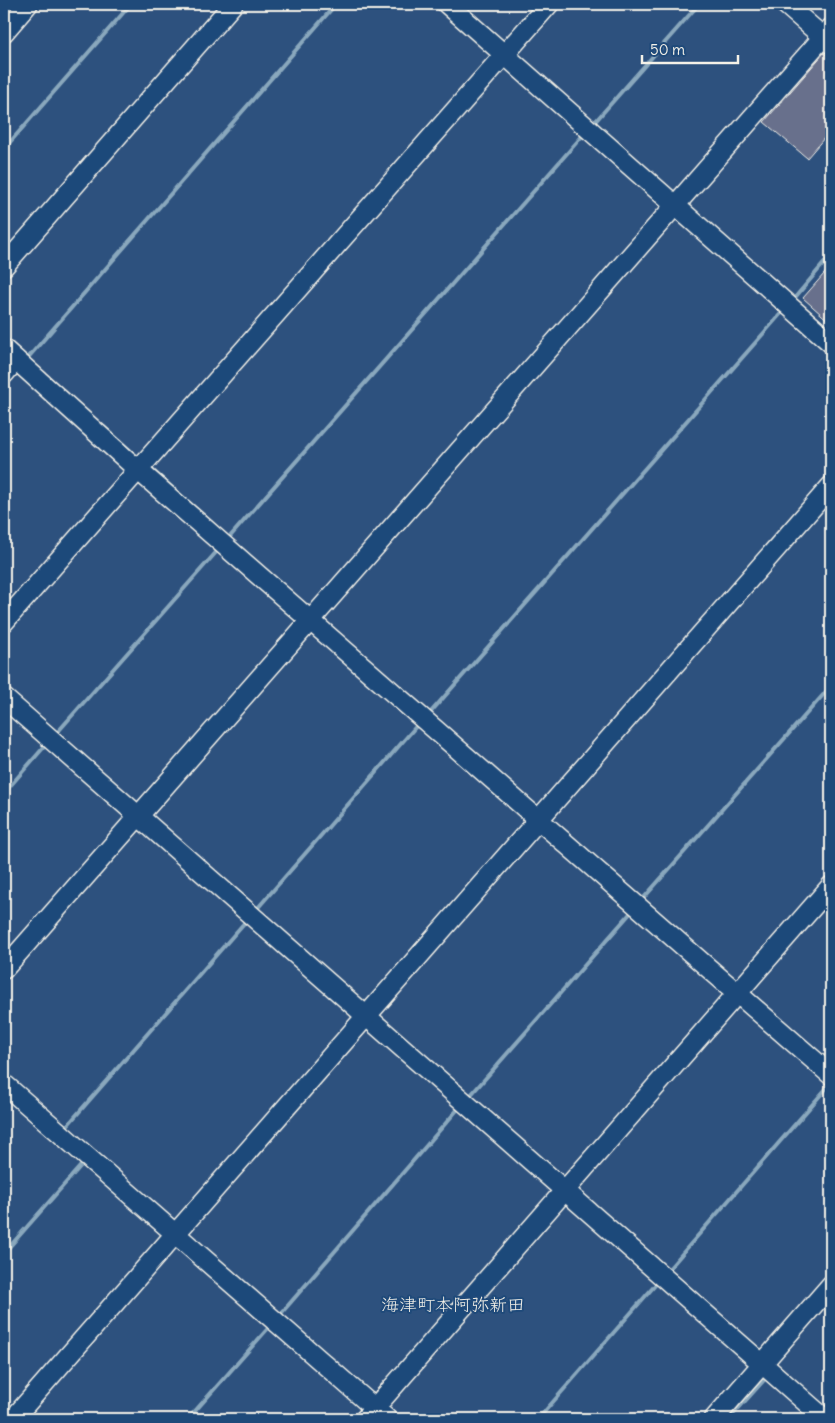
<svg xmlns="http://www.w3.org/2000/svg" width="835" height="1423" font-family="Delius,'Klee One',sans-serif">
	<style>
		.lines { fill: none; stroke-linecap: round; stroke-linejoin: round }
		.stream { stroke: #8aa8bd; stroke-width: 4 }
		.building { fill: #676f8c; stroke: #f4f1e8 }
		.minor-casing { stroke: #f4f1e8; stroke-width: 22 }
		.minor { stroke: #1f4a7a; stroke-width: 19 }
		.labels { text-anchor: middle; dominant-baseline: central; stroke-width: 4; stroke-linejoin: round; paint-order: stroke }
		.quarter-label { font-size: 18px; fill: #f4f1e8; stroke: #1f4a7a }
	</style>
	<rect width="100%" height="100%" fill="#2d517e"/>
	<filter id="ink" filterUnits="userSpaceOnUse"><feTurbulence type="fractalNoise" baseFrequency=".02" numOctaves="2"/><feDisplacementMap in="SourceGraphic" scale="10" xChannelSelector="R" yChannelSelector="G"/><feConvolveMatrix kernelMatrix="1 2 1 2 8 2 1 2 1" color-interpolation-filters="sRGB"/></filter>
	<g filter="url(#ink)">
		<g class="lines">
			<g class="stream">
				<path d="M 593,124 L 699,4"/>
				<path d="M 4,149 L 131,4"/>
				<path d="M 792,301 L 831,255"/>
				<path d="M 26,360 L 336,4"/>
				<path d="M 104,427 L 140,459"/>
				<path d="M 149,467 L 211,522"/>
				<path d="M 227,540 L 584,134"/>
				<path d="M 430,713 L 784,310"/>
				<path d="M 55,735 L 219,549"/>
				<path d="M 4,793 L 44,747"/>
				<path d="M 641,901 L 831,686"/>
				<path d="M 256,910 L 419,723"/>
				<path d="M 824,1056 L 831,1063"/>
				<path d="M 4,1072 L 10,1078"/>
				<path d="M 469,1097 L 634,909"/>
				<path d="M 66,1127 L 245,922"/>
				<path d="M 4,1253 L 85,1161"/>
				<path d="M 667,1271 L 831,1083"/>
				<path d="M 278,1317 L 458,1109"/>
				<path d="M 188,1419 L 271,1325"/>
				<path d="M 538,1419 L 657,1283"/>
				<path d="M 729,1419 L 765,1379"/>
			</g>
		</g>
		<g class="building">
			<path d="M 824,53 L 831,60 L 831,130 L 807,158 L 764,122 Z"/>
			<path d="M 831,266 L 831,323 L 803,298 Z"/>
		</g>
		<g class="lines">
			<defs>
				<g id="minor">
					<path d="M 447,4 L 831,343"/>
					<path d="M 785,4 L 831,44"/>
					<path d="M 4,32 L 28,4"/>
					<path d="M 4,266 L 233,4"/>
					<path d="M 4,349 L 138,470 L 831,1075"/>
					<path d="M 4,374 L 16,360"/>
					<path d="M 4,622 L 549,4"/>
					<path d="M 4,698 L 825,1419"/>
					<path d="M 4,969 L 831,28"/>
					<path d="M 4,1084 L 387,1419"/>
					<path d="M 13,1419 L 831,486"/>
					<path d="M 365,1419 L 831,886"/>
					<path d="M 714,1419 L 831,1285"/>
				</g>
			</defs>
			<use href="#minor" class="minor-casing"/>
			<use href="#minor" class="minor"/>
		</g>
	</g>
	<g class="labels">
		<g class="quarter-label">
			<text x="453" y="1304">海津町本阿弥新田</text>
		</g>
	</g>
	<rect width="835" height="1423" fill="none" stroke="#1f4a7a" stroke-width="20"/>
	<rect x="10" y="10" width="815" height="1403" fill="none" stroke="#f4f1e8" stroke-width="2" filter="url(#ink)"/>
	<path d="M642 55v8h96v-8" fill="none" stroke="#f4f1e8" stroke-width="2.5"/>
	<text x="650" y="55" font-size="15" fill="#f4f1e8" stroke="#1f4a7a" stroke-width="4" paint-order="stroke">50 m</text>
</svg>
